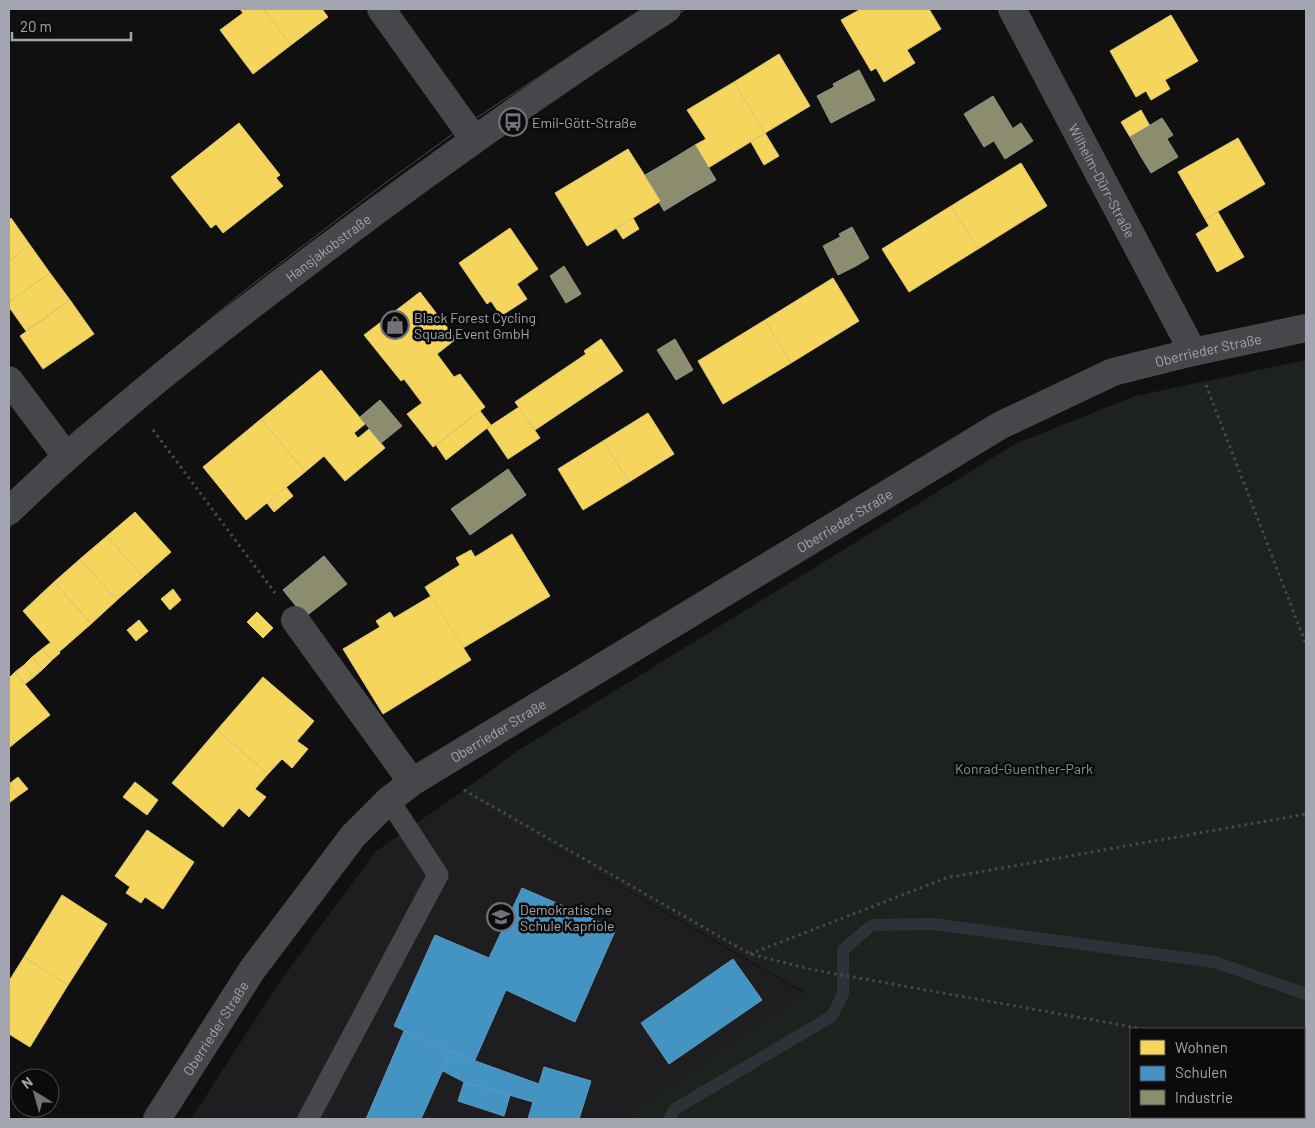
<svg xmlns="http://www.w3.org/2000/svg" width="1315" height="1128" font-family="Barlow,sans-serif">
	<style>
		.built { fill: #1e1d1f }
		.green { fill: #1d221e; fill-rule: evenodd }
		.homes { fill: #f6d55c; stroke: #ddc775 }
		.schools { fill: #4393c3; stroke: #6099bd }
		.industry { fill: #8c8c6e; stroke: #939482 }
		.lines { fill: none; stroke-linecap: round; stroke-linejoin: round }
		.stream { stroke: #2c3238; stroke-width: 12 }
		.path { stroke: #48484c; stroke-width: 3; stroke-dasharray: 2.5 4; stroke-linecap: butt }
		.service { stroke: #46474a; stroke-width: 21 }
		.minor { stroke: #46474a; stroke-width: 28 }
		.tertiary { stroke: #46474a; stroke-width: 28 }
		.tram { stroke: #49494c; stroke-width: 1 }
		.labels { text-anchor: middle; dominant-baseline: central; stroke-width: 5; stroke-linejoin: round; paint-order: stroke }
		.poi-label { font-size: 14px; fill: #a3a6b0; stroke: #0b0b0c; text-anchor: start }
		.street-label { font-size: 14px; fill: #a3a6b0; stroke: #0b0b0c }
		.park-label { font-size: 14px; fill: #7c9981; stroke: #0b0b0c }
	</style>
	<rect width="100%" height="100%" fill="#101011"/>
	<path class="built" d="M 460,793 L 804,993 L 638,1106 L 632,1119 L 191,1119 L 279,983 L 375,852 Z"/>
	<path class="green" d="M 1306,360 L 1306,1119 L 632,1119 L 638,1106 L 804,992 L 460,793 L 517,751 L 1015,444 L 1135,396 ZM 1131,1029 L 1304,1029 L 1304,1117 L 1131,1117 Z"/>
	<g class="homes">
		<path d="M 240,9 L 264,9 L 291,45 L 253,74 L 220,30 L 243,13 Z"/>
		<path d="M 264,9 L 322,9 L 328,17 L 291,45 Z"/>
		<path d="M 861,9 L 929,9 L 941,29 L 907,50 L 915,63 L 884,82 L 876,68 L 871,71 L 841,20 Z"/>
		<path d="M 1171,15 L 1198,61 L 1165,80 L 1170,89 L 1151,100 L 1146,91 L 1136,97 L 1110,51 Z"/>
		<path d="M 779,54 L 810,106 L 765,133 L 734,82 Z"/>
		<path d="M 734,82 L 765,133 L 708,168 L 695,145 L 706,139 L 687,110 Z"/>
		<path d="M 1141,110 L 1150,126 L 1130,137 L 1121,122 Z"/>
		<path d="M 239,123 L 280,175 L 276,178 L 283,186 L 223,233 L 216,224 L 211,228 L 171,177 Z"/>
		<path d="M 765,133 L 779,156 L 764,165 L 751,142 Z"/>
		<path d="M 1238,138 L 1265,184 L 1205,219 L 1178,172 Z"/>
		<path d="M 628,149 L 661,201 L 587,246 L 555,193 Z"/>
		<path d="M 1021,163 L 1047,206 L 978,249 L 951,206 Z"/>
		<path d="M 951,206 L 978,249 L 909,292 L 882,249 Z"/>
		<path d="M 1218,212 L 1244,257 L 1217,272 L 1196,234 L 1209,226 L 1205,219 Z"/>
		<path d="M 11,218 L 30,245 L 9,261 L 9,220 Z"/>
		<path d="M 633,218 L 639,229 L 623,239 L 616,228 Z"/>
		<path d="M 510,228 L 538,269 L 517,284 L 527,299 L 501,316 L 491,301 L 487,304 L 459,263 Z"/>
		<path d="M 30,245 L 50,273 L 9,302 L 9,261 Z"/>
		<path d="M 50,273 L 70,300 L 26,331 L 9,307 L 9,302 Z"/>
		<path d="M 833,278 L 859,321 L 791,363 L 765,320 Z"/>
		<path d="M 420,292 L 456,339 L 437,354 L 454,377 L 460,374 L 485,407 L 433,447 L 407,414 L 422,403 L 404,379 L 401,381 L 364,335 Z"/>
		<path d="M 70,300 L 94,334 L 43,369 L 20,336 Z"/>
		<path d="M 765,320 L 791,363 L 723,404 L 698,361 Z"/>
		<path d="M 601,339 L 623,371 L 535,430 L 515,402 L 586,354 L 584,351 Z"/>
		<path d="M 321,370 L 365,424 L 354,433 L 358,438 L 369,429 L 385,448 L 345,481 L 324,456 L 305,472 L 261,419 Z"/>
		<path d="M 519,407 L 540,438 L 508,459 L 487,428 Z"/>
		<path d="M 480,411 L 491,425 L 446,460 L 436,445 Z"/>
		<path d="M 648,413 L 674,454 L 629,482 L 603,441 Z"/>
		<path d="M 261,419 L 305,472 L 246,520 L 203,467 Z"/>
		<path d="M 603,441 L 629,482 L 583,510 L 558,469 Z"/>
		<path d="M 286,487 L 293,496 L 274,512 L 267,503 Z"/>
		<path d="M 135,512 L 171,552 L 143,577 L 107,536 Z"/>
		<path d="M 512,534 L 550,596 L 463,648 L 425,587 L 460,565 L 456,558 L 471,550 L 475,557 Z"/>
		<path d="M 107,536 L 143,577 L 117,600 L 80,559 Z"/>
		<path d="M 80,559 L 117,600 L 91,624 L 54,582 Z"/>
		<path d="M 54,582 L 91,624 L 59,652 L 23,611 Z"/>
		<path d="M 173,589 L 181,600 L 170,610 L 161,599 Z"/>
		<path d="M 431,596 L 471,660 L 383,714 L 343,649 L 380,627 L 376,621 L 390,612 L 394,618 Z"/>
		<path d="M 257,612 L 273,628 L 263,638 L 247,622 Z"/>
		<path d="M 139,620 L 148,631 L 136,641 L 127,630 Z"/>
		<path d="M 51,642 L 60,653 L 52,660 L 42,649 Z"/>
		<path d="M 42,649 L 52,660 L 43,669 L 32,657 Z"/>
		<path d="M 32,657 L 43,669 L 34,677 L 24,665 Z"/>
		<path d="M 24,665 L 34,677 L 25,684 L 15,672 Z"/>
		<path d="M 15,672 L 50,715 L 16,742 L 9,733 L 9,678 Z"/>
		<path d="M 263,677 L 314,721 L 297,741 L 308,749 L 292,768 L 282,759 L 268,774 L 217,730 Z"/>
		<path d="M 217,730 L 268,774 L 255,789 L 266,797 L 249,817 L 239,808 L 223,827 L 172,783 Z"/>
		<path d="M 9,733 L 16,742 L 9,748 Z"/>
		<path d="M 18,777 L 28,789 L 18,796 L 9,784 Z"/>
		<path d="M 135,782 L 158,800 L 147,815 L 123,797 Z"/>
		<path d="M 9,784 L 18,796 L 9,803 Z"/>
		<path d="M 147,830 L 194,862 L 163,909 L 145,897 L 141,903 L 126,893 L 130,887 L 115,876 Z"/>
		<path d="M 62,895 L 107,924 L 68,985 L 24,957 Z"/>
		<path d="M 24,957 L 68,985 L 30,1047 L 9,1034 L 9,981 Z"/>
	</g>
	<g class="schools">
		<path d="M 522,888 L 616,929 L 575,1022 L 506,990 L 474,1062 L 394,1026 L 435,935 L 489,958 Z"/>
		<path d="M 733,959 L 762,1000 L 669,1064 L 641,1023 Z"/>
		<path d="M 404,1031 L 451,1052 L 421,1119 L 366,1119 Z"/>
		<path d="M 451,1052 L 539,1084 L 544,1067 L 591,1081 L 579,1119 L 528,1119 L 533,1102 L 464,1082 L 443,1071 Z"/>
		<path d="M 464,1082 L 510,1095 L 504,1116 L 458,1101 Z"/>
	</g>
	<g class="industry">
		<path d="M 859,70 L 875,100 L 848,114 L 833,84 Z"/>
		<path d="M 834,87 L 848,114 L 831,123 L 817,96 Z"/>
		<path d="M 993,96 L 1013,129 L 984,147 L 964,114 Z"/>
		<path d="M 1162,118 L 1173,135 L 1140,155 L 1130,137 Z"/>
		<path d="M 1021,123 L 1033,141 L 1005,159 L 994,141 Z"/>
		<path d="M 1167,139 L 1178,157 L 1151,173 L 1140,155 Z"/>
		<path d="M 695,145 L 716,180 L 690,195 L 669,161 Z"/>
		<path d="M 669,161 L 690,195 L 664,211 L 659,202 L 661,201 L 645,175 Z"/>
		<path d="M 852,227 L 869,258 L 856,266 L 839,234 Z"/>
		<path d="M 840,237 L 856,266 L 838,275 L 823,246 Z"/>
		<path d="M 564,266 L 581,294 L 566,303 L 550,276 Z"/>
		<path d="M 675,339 L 693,370 L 676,380 L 657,350 Z"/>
		<path d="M 380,400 L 402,426 L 381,443 L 360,417 Z"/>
		<path d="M 508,469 L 526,495 L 498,515 L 480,489 Z"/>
		<path d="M 480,489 L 498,515 L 470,535 L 451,509 Z"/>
		<path d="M 324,556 L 347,584 L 305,617 L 283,590 Z"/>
	</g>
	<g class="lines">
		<path class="stream" d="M 669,1119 L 675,1109 L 832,1016 L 843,994 L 843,950 L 872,925 L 933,924 L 1215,962 L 1306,994"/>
		<g class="path">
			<path d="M 1206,385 L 1306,644"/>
			<path d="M 153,430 L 275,593"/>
			<path d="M 464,790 L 750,954 L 814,970 L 1144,1029"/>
			<path d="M 750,954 L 946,878 L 1306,814"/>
			<path d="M 1304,1063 L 1306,1063"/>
			<path d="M 1173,1119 L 1175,1117"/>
		</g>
		<path class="service" d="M 308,1119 L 438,875 L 389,800"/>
		<g class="minor">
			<path d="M 381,9 L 474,139"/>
			<path id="s1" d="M 1012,9 L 1193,352"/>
			<path d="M 9,380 L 66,456"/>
			<path d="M 295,620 L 412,782"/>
			<path id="s2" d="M 157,1119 L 252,970 L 353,836 L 389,800 L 412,782 L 1001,425 L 1113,372 L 1193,352 L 1306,328"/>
		</g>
		<path class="tertiary" id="s3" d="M 9,511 C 104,419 210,336 316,256 C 430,170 546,87 667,9"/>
		<g class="tram">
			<path d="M 9,494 L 58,445 L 249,287 L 388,181 L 464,126 L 642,9"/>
			<path d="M 9,528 C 214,330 448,164 686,9"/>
		</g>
	</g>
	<defs>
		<symbol id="bus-ring" viewBox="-11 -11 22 22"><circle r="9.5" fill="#0b0b0c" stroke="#707278" stroke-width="1.5"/><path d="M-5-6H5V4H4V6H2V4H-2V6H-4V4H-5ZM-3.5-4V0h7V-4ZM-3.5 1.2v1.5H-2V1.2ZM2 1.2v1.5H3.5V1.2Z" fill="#707278"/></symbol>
		<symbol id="shop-ring" viewBox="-11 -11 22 22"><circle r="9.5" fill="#0b0b0c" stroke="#707278" stroke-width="1.5"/><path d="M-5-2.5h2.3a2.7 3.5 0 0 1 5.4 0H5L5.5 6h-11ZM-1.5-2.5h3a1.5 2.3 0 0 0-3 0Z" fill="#707278"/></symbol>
		<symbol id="school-ring" viewBox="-11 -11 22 22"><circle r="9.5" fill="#0b0b0c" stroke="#707278" stroke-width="1.5"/><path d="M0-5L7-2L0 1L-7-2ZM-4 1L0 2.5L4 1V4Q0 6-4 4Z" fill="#707278"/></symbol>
	</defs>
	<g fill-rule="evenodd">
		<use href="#bus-ring" x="497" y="106" width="32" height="32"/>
		<use href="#shop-ring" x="379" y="309" width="32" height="32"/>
		<use href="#school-ring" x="485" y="901" width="32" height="32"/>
	</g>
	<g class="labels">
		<g class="poi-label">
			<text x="532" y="122">Emil-Gött-Straße</text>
			<text x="414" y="317">Black Forest Cycling<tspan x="414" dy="16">Squad Event GmbH</tspan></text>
			<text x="520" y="909">Demokratische<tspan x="520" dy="16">Schule Kapriole</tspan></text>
		</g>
		<g class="street-label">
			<text stroke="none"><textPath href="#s1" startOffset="194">Wilhelm-Dürr-Straße</textPath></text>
			<text stroke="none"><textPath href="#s3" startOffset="414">Hansjakobstraße</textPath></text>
			<text stroke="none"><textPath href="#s2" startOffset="1335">Oberrieder Straße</textPath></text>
			<text stroke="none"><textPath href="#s2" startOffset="930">Oberrieder Straße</textPath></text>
			<text stroke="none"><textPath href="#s2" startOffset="525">Oberrieder Straße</textPath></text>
			<text stroke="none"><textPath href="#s2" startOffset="108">Oberrieder Straße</textPath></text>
		</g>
		<g class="park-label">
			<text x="1024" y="768">Konrad-Guenther-Park</text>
		</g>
	</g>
	<rect width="1315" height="1128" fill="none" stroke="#a3a6b0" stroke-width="20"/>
	<rect x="1130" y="1028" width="175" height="90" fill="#0b0b0c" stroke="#48494e"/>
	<rect x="1140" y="1040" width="25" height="15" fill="#f6d55c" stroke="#48494e"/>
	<text x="1175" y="1053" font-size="15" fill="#a3a6b0">Wohnen</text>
	<rect x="1140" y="1066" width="25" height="15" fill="#4393c3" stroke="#48494e"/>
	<text x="1175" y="1078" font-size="15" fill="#a3a6b0">Schulen</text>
	<rect x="1140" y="1090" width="25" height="15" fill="#8c8c6e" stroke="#48494e"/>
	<text x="1175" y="1103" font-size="15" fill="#a3a6b0">Industrie</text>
	<g transform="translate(35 1093) rotate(323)"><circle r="24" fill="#0b0b0c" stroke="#48494e"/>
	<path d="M0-4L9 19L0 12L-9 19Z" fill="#707278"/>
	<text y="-8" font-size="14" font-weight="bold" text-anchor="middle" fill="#a3a6b0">N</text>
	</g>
	<path d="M12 32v8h119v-8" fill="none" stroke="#a3a6b0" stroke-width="2.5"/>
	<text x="20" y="32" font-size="15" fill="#a3a6b0" stroke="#0b0b0c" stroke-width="4" paint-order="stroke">20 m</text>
</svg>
